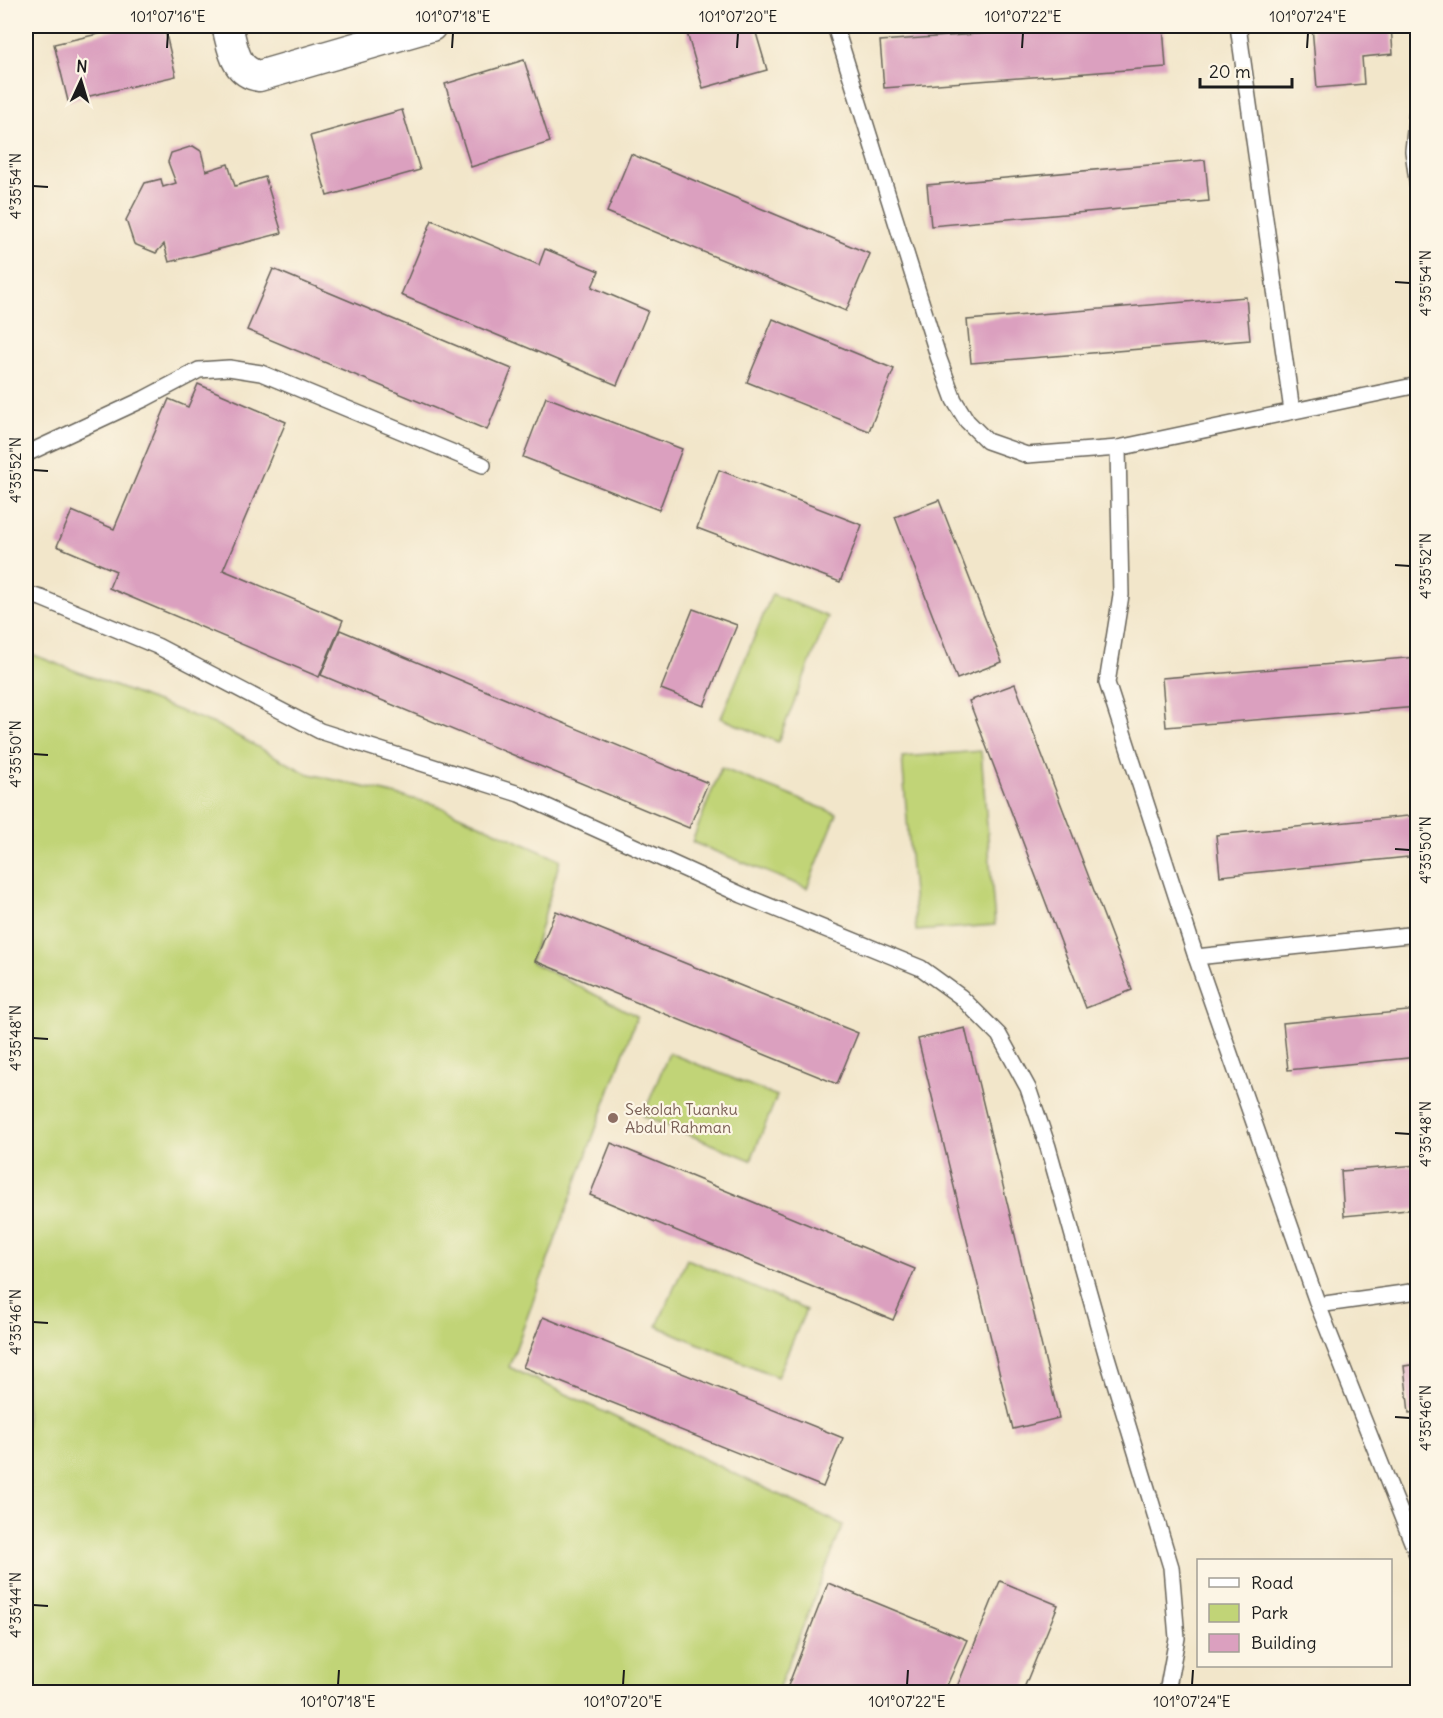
<svg xmlns="http://www.w3.org/2000/svg" width="1443" height="1718" font-family="Delius,sans-serif">
	<style>
		.green { fill: #c1d477; stroke: #6e784a; stroke-width: 1.5 }
		.building { fill: #dba0bf }
		.lines { fill: none; stroke-linecap: round; stroke-linejoin: round }
		.service-casing { stroke: #676359; stroke-width: 18 }
		.minor-casing { stroke: #676359; stroke-width: 33 }
		.service { stroke: #fff; stroke-width: 15 }
		.minor { stroke: #fff; stroke-width: 30 }
		.ticks { fill: none; stroke: #1c1c1c; stroke-width: 2 }
		.education-dot { fill: #8d6e63; stroke: #fcf5e5; stroke-width: 2 }
		.labels { text-anchor: middle; dominant-baseline: central; stroke-width: 4.5; stroke-linejoin: round; paint-order: stroke }
		.education-label { font-size: 16px; fill: #785e54; stroke: #fcf5e5; text-anchor: start }
		.neatline { fill: none; stroke: #1c1c1c; stroke-width: 2 }
		.ticks-label { font-size: 15px; text-anchor: middle; fill: #1c1c1c }
	</style>
	<rect width="100%" height="100%" fill="#fcf5e5"/>
	<filter id="ink" filterUnits="userSpaceOnUse"><feTurbulence type="fractalNoise" baseFrequency=".0167" numOctaves="2"/><feDisplacementMap in="SourceGraphic" scale="12" xChannelSelector="R" yChannelSelector="G"/><feConvolveMatrix kernelMatrix="1 2 1 2 8 2 1 2 1" color-interpolation-filters="sRGB"/></filter>
	<filter id="wash" filterUnits="userSpaceOnUse"><feTurbulence type="fractalNoise" baseFrequency=".008" numOctaves="4" result="noise"/><feDisplacementMap in="SourceGraphic" scale="24" xChannelSelector="R" yChannelSelector="G"/><feGaussianBlur stdDeviation="1.35" result="paint"/><feColorMatrix in="noise" values="0 0 0 0 0 0 0 0 0 0 0 0 0 0 0 0 0 1.4 0 .05"/><feComposite in="paint" operator="in"/></filter>
	<g filter="url(#wash)">
		<rect width="100%" height="100%" fill="#f2e6ca"/>
		<g class="green">
			<path d="M 772,594 L 828,617 L 778,742 L 721,718 Z"/>
			<path d="M 26,652 L 217,725 L 306,773 L 434,804 L 560,860 L 531,962 L 637,1016 L 509,1367 L 843,1525 L 777,1692 L 26,1692 Z"/>
			<path d="M 981,751 L 995,925 L 916,931 L 902,757 Z"/>
			<path d="M 721,768 L 837,814 L 807,888 L 692,842 Z"/>
			<path d="M 669,1053 L 777,1096 L 751,1160 L 643,1116 Z"/>
			<path d="M 687,1259 L 806,1310 L 777,1377 L 657,1326 Z"/>
		</g>
		<g id="blocks">
			<g class="building">
				<path d="M 133,26 L 164,26 L 176,76 L 68,101 L 54,44 Z"/>
				<path d="M 685,26 L 754,26 L 767,70 L 703,88 Z"/>
				<path d="M 1085,26 L 1163,26 L 1166,67 L 884,88 L 880,41 Z"/>
				<path d="M 1312,26 L 1391,26 L 1393,54 L 1362,57 L 1364,84 L 1317,88 Z"/>
				<path d="M 524,60 L 550,142 L 471,167 L 445,84 Z"/>
				<path d="M 402,110 L 420,170 L 327,196 L 310,136 Z"/>
				<path d="M 193,146 L 201,151 L 206,171 L 228,164 L 235,186 L 265,177 L 282,233 L 169,262 L 164,244 L 156,253 L 134,244 L 126,220 L 145,183 L 161,179 L 163,187 L 176,183 L 168,162 L 171,153 Z"/>
				<path d="M 631,154 L 870,254 L 846,311 L 607,212 Z"/>
				<path d="M 1205,160 L 1209,201 L 931,226 L 927,185 Z"/>
				<path d="M 432,220 L 539,265 L 545,249 L 599,271 L 592,287 L 648,311 L 617,385 L 401,295 Z"/>
				<path d="M 273,269 L 512,369 L 487,430 L 247,330 Z"/>
				<path d="M 1246,297 L 1250,340 L 971,363 L 967,320 Z"/>
				<path d="M 773,319 L 894,369 L 869,431 L 747,382 Z"/>
				<path d="M 198,384 L 286,422 L 223,570 L 343,620 L 319,677 L 109,588 L 116,571 L 57,546 L 72,511 L 114,529 L 169,399 L 188,407 Z"/>
				<path d="M 546,397 L 682,449 L 659,510 L 523,457 Z"/>
				<path d="M 719,470 L 862,525 L 840,582 L 697,528 Z"/>
				<path d="M 939,500 L 1002,662 L 957,679 L 895,517 Z"/>
				<path d="M 693,609 L 737,625 L 704,706 L 661,689 Z"/>
				<path d="M 340,630 L 708,783 L 689,828 L 321,675 Z"/>
				<path d="M 1418,657 L 1418,707 L 1166,727 L 1162,678 Z"/>
				<path d="M 1015,684 L 1132,990 L 1086,1008 L 969,701 Z"/>
				<path d="M 1418,815 L 1418,856 L 1220,876 L 1216,835 Z"/>
				<path d="M 556,911 L 858,1033 L 837,1084 L 535,961 Z"/>
				<path d="M 1418,1010 L 1418,1057 L 1288,1070 L 1283,1023 Z"/>
				<path d="M 965,1028 L 1059,1418 L 1013,1429 L 918,1039 Z"/>
				<path d="M 611,1143 L 915,1269 L 893,1320 L 590,1195 Z"/>
				<path d="M 1418,1165 L 1418,1209 L 1344,1216 L 1341,1171 Z"/>
				<path d="M 543,1317 L 843,1438 L 823,1487 L 523,1367 Z"/>
				<path d="M 1418,1364 L 1418,1412 L 1409,1413 L 1404,1366 Z"/>
				<path d="M 1000,1581 L 1058,1605 L 1024,1688 L 1036,1692 L 955,1692 Z"/>
				<path d="M 828,1583 L 967,1640 L 944,1692 L 786,1691 Z"/>
			</g>
		</g>
	</g>
	<g filter="url(#ink)">
		<use href="#blocks" fill-opacity="0" stroke="#676359" stroke-width="1.5"/>
		<g class="lines">
			<defs>
				<g id="service">
					<path d="M 835,26 L 939,359 L 954,400 L 967,421 L 987,441 L 1027,455 L 1118,448 L 1418,385"/>
					<path d="M 1238,26 L 1292,411"/>
					<path d="M 1418,101 L 1413,151 L 1418,188"/>
					<path d="M 1118,448 L 1121,595 L 1107,683 L 1196,957 L 1318,1305 L 1418,1557"/>
					<path d="M 26,454 L 144,399 L 199,370 L 229,368 L 261,373 L 483,465"/>
					<path d="M 26,594 L 41,598 L 157,646 L 320,731 L 519,794 L 742,895 L 921,968 L 961,997 L 999,1035 L 1028,1088 L 1048,1147 L 1107,1357 L 1171,1567 L 1177,1638 L 1167,1692"/>
					<path d="M 1196,957 L 1418,934"/>
					<path d="M 1318,1305 L 1418,1291"/>
				</g>
				<path id="minor" d="M 227,26 C 233,47 234,72 259,76 L 431,26"/>
			</defs>
			<use href="#service" class="service-casing"/>
			<use href="#minor" class="minor-casing"/>
			<use href="#service" class="service"/>
			<use href="#minor" class="minor"/>
		</g>
	</g>
	<path class="ticks" d="M 167,48 L 168,33M 452,48 L 453,33M 737,48 L 738,33M 1022,48 L 1023,33M 1307,48 L 1308,33M 33,186 L 48,187M 1395,282 L 1410,283M 33,470 L 48,471M 1395,565 L 1410,566M 33,754 L 48,755M 1395,849 L 1410,850M 33,1038 L 48,1039M 1395,1133 L 1410,1134M 33,1322 L 48,1323M 1395,1417 L 1410,1418M 33,1605 L 48,1606M 338,1685 L 339,1670M 623,1685 L 624,1670M 907,1685 L 908,1670M 1192,1685 L 1193,1670"/>
	<circle class="education-dot" cx="613" cy="1118" r="6"/>
	<g class="labels">
		<g class="education-label">
			<text x="625" y="1109">Sekolah Tuanku<tspan x="625" dy="18">Abdul Rahman</tspan></text>
		</g>
	</g>
	<rect width="1443" height="1718" fill="none" stroke="#fcf5e5" stroke-width="66"/>
	<rect x="1197" y="1559" width="195" height="108" fill="#fcf5e5" stroke="#a29e95" stroke-width="1.5"/>
	<rect x="1209" y="1578" width="30" height="9" fill="#ffffff" stroke="#a29e95" stroke-width="1.5"/>
	<text x="1251" y="1589" font-size="18" fill="#1c1c1c">Road</text>
	<rect x="1209" y="1604" width="30" height="18" fill="#c1d477" stroke="#a29e95" stroke-width="1.5"/>
	<text x="1251" y="1619" font-size="18" fill="#1c1c1c">Park</text>
	<rect x="1209" y="1634" width="30" height="18" fill="#dba0bf" stroke="#a29e95" stroke-width="1.5"/>
	<text x="1251" y="1649" font-size="18" fill="#1c1c1c">Building</text>
	<g transform="translate(81 81) rotate(4)" stroke="#fcf5e5" stroke-width="4.5" paint-order="stroke">
	<path d="M0-4.5L10 22L0 15L-10 22Z" fill="#1c1c1c"/>
	<text y="-9" font-size="16" font-weight="bold" text-anchor="middle" fill="#1c1c1c">N</text>
	</g>
	<path d="M1200 78v9h92v-9" fill="none" stroke="#1c1c1c" stroke-width="3"/>
	<text x="1209" y="78" font-size="18" fill="#1c1c1c" stroke="#fcf5e5" stroke-width="4.5" paint-order="stroke">20 m</text>
	<rect x="33" y="33" width="1377" height="1652" class="neatline"/>
	<g class="ticks-label">
		<text x="168" y="22">101°07'16"E</text>
		<text x="453" y="22">101°07'18"E</text>
		<text x="738" y="22">101°07'20"E</text>
		<text x="1023" y="22">101°07'22"E</text>
		<text x="1308" y="22">101°07'24"E</text>
		<text transform="translate(16 186) rotate(-90)" y="5">4°35'54"N</text>
		<text transform="translate(1426 283) rotate(-90)" y="5">4°35'54"N</text>
		<text transform="translate(16 470) rotate(-90)" y="5">4°35'52"N</text>
		<text transform="translate(1426 566) rotate(-90)" y="5">4°35'52"N</text>
		<text transform="translate(16 754) rotate(-90)" y="5">4°35'50"N</text>
		<text transform="translate(1426 850) rotate(-90)" y="5">4°35'50"N</text>
		<text transform="translate(16 1038) rotate(-90)" y="5">4°35'48"N</text>
		<text transform="translate(1426 1134) rotate(-90)" y="5">4°35'48"N</text>
		<text transform="translate(16 1322) rotate(-90)" y="5">4°35'46"N</text>
		<text transform="translate(1426 1418) rotate(-90)" y="5">4°35'46"N</text>
		<text transform="translate(16 1605) rotate(-90)" y="5">4°35'44"N</text>
		<text x="338" y="1707">101°07'18"E</text>
		<text x="623" y="1707">101°07'20"E</text>
		<text x="907" y="1707">101°07'22"E</text>
		<text x="1192" y="1707">101°07'24"E</text>
	</g>
</svg>
